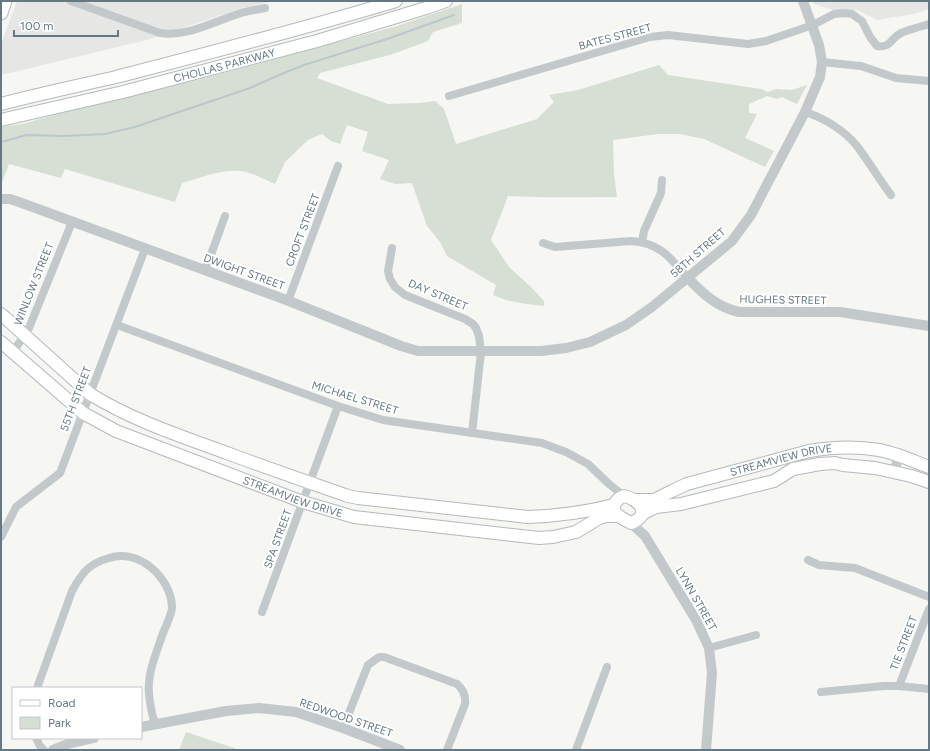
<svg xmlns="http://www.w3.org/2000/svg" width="930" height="751" font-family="Figtree,sans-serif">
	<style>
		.built { fill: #e6e7e5 }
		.green { fill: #d7ded3 }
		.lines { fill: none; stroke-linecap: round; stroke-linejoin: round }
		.stream { stroke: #bac8cc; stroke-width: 2 }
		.secondary-casing { stroke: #b3babd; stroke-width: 14 }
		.primary-casing { stroke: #b6bbbe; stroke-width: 15 }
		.minor { stroke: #c3c8ca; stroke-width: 8 }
		.tertiary { stroke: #c3c8ca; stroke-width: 10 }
		.secondary { stroke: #fff; stroke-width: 12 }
		.primary { stroke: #fff; stroke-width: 13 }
		.labels { text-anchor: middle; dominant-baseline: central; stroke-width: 4; stroke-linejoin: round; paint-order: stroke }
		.street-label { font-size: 11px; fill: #637985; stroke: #fff }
	</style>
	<rect width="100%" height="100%" fill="#f6f6f2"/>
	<g class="built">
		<path d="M 17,1 L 275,1 L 242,8 L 147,40 L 1,75 L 1,44 Z"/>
		<path d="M 813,1 L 929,1 L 929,9 L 913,14 L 877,20 L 857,10 L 833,10 L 814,4 Z"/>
	</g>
	<g class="green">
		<path d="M 462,4 L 462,23 L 433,32 L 428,41 L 393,54 L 320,73 L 317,78 L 388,104 L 419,103 L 435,101 L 444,109 L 456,144 L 537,119 L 554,102 L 549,95 L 578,90 L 659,65 L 668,75 L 761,89 L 768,92 L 776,89 L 792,90 L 807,85 L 797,104 L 782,97 L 777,99 L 767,96 L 749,104 L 749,113 L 757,114 L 745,138 L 774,151 L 765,167 L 704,139 L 680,134 L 658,134 L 613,140 L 614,174 L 617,197 C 581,197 545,198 508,196 L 491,240 L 509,267 L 531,287 L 544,301 L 544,306 C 524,304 512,303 493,295 L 496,285 L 447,256 L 440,242 L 427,226 L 412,183 L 395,184 L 380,179 L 389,160 L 362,151 L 368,132 L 347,125 L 340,144 L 331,141 L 322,134 L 308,140 L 285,162 L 275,184 C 264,179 252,172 240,171 C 221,169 200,178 182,183 L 175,202 L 65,169 L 61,178 L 9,164 L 1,185 L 1,127 L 22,124 L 80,108 L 209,77 L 353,38 L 397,26 Z"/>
		<path d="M 186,732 L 240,750 L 179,750 Z"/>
	</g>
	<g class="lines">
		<path class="stream" d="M 1,142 L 27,135 L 64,136 L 105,134 L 135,127 L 250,88 L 279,75 L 304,65 L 390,38 L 454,15"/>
		<defs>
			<g id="secondary">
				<path d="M 1,104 C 39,94 77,86 116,77 C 209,53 303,29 396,1"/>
				<path id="s1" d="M 1,120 L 123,92 L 317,41 L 426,8 L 446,1"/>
				<path d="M 1,314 L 90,394 C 132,420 180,436 227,453 C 267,468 308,482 348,496 L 358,498 L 528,517 C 558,516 586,512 614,505"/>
				<path id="s2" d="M 1,342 L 83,413 L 116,431 L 303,502 L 354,517 L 539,538 L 553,537 L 576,532 L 599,518 L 606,516 L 619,516"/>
				<path d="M 624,496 C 639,499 653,515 631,523 C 624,519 612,515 614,505 C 616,500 619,498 624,496 Z"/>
				<path id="s3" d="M 635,500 L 654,500 L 672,491 L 687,484 L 809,451 C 832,447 856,446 879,450 C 896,453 913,461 929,467"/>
				<path d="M 642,514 L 656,507 L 681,504 L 774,481 L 793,469 L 820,464 L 835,463 L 843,465 L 875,468 L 911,476 L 929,482"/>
			</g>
			<path id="primary" d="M 1,13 L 5,1"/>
		</defs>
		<use href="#secondary" class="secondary-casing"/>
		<use href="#primary" class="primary-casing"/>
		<g class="minor">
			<path d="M 71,1 L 160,33 C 187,37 213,22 238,14 C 247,11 256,10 265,8"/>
			<path d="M 822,62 L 861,66 L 896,78 L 929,81"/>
			<path d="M 449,96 L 650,37 L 668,35 L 748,44 L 766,41 L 813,25 L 834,14 L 843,13 L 852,14 L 862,21 L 870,37 L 877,46 C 892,48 890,38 901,33 C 910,29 920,27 929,24"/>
			<path d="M 805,112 C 824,118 844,130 857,146 C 869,162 879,179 891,195"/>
			<path d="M 642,242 L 644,231 L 661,193 L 662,180"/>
			<path d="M 543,243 L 555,247 L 631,241 C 661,243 670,258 688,278"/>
			<path d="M 392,248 L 388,271 L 390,279 L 395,287 L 405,295 L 465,319 L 473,324 L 476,328 L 479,336 L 481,352 L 472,433"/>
			<path d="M 205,271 L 225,216"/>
			<path d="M 288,301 L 338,166"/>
			<path d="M 117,325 L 338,406 L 383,420 L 542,443 L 566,452 L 588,464 L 609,484 L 624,496"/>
			<path d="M 13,352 L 29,328 L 72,222"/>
			<path d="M 1,537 L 16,507 L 60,473 L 145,249"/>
			<path d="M 808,560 L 819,565 L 855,568 L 929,597"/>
			<path d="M 262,612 L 338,406"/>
			<path d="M 709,648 L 756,635"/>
			<path d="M 899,686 L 929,609"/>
			<path d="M 37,688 L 72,591 C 82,573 88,564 109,558 C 138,548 171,577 172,607 C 172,615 165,627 162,636 C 156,654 147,674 149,694 C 150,704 152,715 155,724"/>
			<path d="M 821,692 L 884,686 L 899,686 L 929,689"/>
			<path d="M 343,728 L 368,665 L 379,657 L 384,657 L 457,684 C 464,690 466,696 465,704 L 447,750"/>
			<path d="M 36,738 L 40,746 L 44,750"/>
			<path d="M 576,750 L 607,667"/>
		</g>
		<g class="tertiary">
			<path d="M 1,199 L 10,199 L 19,202 L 289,301 L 401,346 L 418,351 L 541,351 L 566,348 L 590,342 L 626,325 L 652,307 L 732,241 L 751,215 L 805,112 L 820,77 L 822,62 L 819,45 L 803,1"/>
			<path d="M 688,278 C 703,294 717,307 739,312 L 840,312 L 929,326"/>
			<path d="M 895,472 L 898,456"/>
			<path d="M 631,523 L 645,536 L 696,620 L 709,648 L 712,673 L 706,750"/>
			<path d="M 141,727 L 226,711 L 259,708 L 296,712 L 343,728 L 400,750"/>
			<path d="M 53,750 L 68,744 L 94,738"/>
		</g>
		<use href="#secondary" class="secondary"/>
		<use href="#primary" class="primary"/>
	</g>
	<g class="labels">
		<g class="street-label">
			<text transform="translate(615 37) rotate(-15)">BATES STREET</text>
			<text stroke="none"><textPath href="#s1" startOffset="230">CHOLLAS PARKWAY</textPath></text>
			<text transform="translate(303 230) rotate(-69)">CROFT STREET</text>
			<text transform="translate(698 253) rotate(-41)">58TH STREET</text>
			<text transform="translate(244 272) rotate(20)">DWIGHT STREET</text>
			<text transform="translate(34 284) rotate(-68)">WINLOW STREET</text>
			<text transform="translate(438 295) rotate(23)">DAY STREET</text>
			<text transform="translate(783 300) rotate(1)">HUGHES STREET</text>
			<text transform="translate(355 398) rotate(17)">MICHAEL STREET</text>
			<text transform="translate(76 399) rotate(-69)">55TH STREET</text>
			<text stroke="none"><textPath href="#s3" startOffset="153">STREAMVIEW DRIVE</textPath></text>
			<text stroke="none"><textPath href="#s2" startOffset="335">STREAMVIEW DRIVE</textPath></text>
			<text transform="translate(278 539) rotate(-70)">SPA STREET</text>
			<text transform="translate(696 599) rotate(60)">LYNN STREET</text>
			<text transform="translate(904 643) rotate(-69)">TIE STREET</text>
			<text transform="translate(346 718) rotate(19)">REDWOOD STREET</text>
		</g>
	</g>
	<rect width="930" height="751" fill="none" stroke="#637985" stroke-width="4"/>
	<rect x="12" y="687" width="130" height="52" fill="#ffffff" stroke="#c1c9ce"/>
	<rect x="20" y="700" width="20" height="6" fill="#ffffff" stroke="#c1c9ce"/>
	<text x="48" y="707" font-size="12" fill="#637985">Road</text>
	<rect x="20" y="717" width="20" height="12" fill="#d7ded3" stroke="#c1c9ce"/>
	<text x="48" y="727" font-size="12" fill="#637985">Park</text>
	<path d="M14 30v6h104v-6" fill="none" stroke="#637985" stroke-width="2"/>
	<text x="20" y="30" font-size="12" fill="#637985" stroke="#ffffff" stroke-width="3" paint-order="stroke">100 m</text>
</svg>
